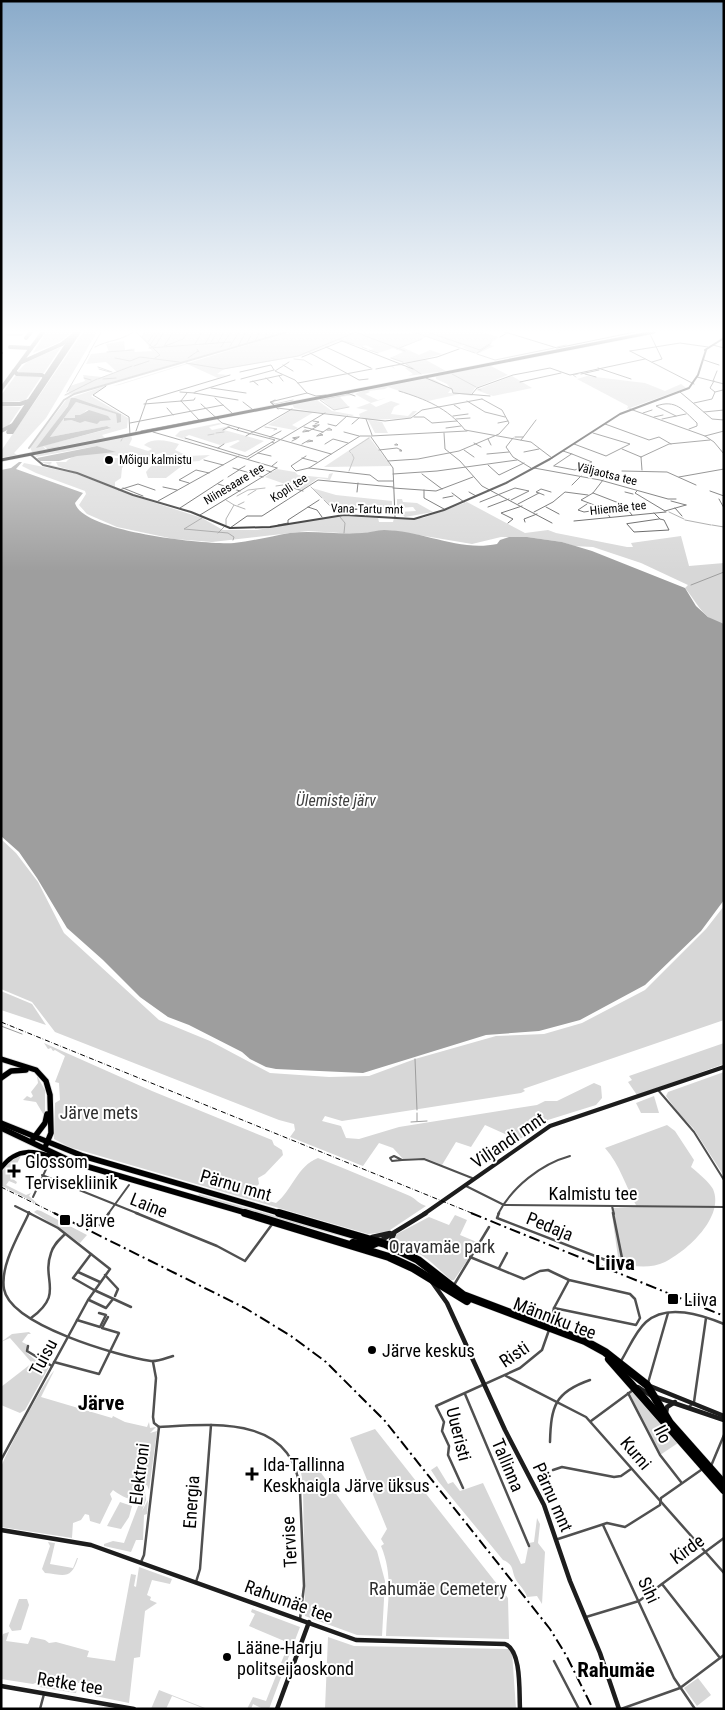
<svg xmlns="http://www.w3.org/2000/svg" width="725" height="1710" font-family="'Roboto Condensed',sans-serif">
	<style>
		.green { fill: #d7d7d7; fill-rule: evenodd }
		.water { fill: #9e9e9e }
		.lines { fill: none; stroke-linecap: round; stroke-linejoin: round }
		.stream { stroke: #9e9e9e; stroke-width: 1 }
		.canal { stroke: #9e9e9e; stroke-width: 2 }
		.taxiway { stroke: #808080; stroke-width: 4 }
		.runway { fill: #808080; fill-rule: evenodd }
		.primary-casing { stroke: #dbdbdb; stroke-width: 5.5 }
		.highway-far2-casing { stroke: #dbdbdb; stroke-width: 4 }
		.highway-far1-casing { stroke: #dbdbdb; stroke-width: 7 }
		.highway-casing { stroke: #dbdbdb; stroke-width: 9 }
		.street-far2 { stroke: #505050; stroke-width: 1 }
		.street-far1 { stroke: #505050; stroke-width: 2 }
		.street { stroke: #505050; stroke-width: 2.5 }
		.secondary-far2 { stroke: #1d1d1d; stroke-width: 2 }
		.secondary-far1 { stroke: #1d1d1d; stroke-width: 4 }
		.secondary { stroke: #1d1d1d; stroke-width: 4.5 }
		.primary { stroke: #000; stroke-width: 4.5 }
		.highway-far2 { stroke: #000; stroke-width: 3 }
		.highway-far1 { stroke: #000; stroke-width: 5.5 }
		.highway { stroke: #000; stroke-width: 8 }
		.rail-far1 { stroke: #000; stroke-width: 1; stroke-dasharray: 5 2 0.5 2; stroke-linecap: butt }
		.rail { stroke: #000; stroke-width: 2; stroke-dasharray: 11 4 2 4; stroke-linecap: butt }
		.poi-dot { fill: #000; stroke: #fff; stroke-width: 2 }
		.labels { text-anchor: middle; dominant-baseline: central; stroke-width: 4; stroke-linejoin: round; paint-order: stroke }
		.far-poi-label { font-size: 12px; fill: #000; stroke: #fff; text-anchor: start }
		.far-street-label { font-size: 12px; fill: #000; stroke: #fff }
		.water-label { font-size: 16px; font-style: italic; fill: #3f3f3f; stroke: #fff }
		.near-park-label { font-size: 18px; fill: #2e2e2e; stroke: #fff }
		.near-street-label { font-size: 18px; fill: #000; stroke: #fff }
		.near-poi-label { font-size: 18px; fill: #000; stroke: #fff; text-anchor: start }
		.near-quarter-label { font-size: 21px; font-weight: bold; fill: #000; stroke: #fff }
	</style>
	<rect width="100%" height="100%" fill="#fff"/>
	<g class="green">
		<path d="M 46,332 L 72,332 L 58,343 L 33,353 Z"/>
		<path d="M 83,332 L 97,332 L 46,418 L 14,453 L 17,455 L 1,458 L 1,451 Z"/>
		<path d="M 145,332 L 283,332 L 65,396 L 70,392 L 67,391 L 70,386 L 85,381 L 83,375 L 102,377 L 117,372 L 106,362 L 86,364 L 91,354 L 109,352 L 106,344 L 124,341 L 125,350 L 135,348 L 136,345 L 135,348 L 132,349 L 135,352 L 152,351 L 142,337 Z"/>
		<path d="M 290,332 L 414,333 L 426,337 L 402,347 L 419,355 L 430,350 L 442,354 L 416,361 L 426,360 L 446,371 L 408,376 L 413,374 L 405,368 L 408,367 L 406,365 L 393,366 L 395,369 L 390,366 C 400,364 405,365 413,368 L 405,364 L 415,361 L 403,363 L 390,358 L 403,352 L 393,348 L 378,353 L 370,350 L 374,349 L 366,345 L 361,347 L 342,340 L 301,356 L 224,369 L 217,374 L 227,375 L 218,378 L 187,364 L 119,385 L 113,386 Z"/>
		<path d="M 412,332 L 482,332 L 499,337 L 489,344 L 494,346 L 477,354 L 462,347 L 466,345 L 456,347 Z"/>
		<path d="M 61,347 L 44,373 L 17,372 L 27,362 Z"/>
		<path d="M 489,365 L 508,375 L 475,388 L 471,394 L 473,396 L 460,394 L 428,401 L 388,387 L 385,389 L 368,391 L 370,392 L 365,394 L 378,400 L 386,398 L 371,403 L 355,394 L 364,390 L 353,393 L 354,395 L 351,393 L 352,392 L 425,378 L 433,379 L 451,389 L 448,393 L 454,393 L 447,384 L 436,379 L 436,376 Z"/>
		<path d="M 16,375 L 41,377 L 25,401 L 1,402 L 2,394 Z"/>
		<path d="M 512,376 L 532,388 L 493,396 L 476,390 Z"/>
		<path d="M 587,376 L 645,383 L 665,391 L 681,384 L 686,388 L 627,409 L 628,406 L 577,379 Z"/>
		<path d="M 105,386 L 91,396 L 128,418 L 127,428 L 102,435 L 105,438 L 119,435 L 48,449 L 43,446 L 46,450 L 32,452 L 30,447 L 67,399 ZM 71,398 L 121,414 L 117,423 L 116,414 L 76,402 L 50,437 L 107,426 L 110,427 L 109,429 L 38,447 L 72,400 ZM 87,410 L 110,420 L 85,420 L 80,423 L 71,420 L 64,421 L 65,418 L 75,418 L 75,416 L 81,415 Z"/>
		<path d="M 343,394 L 353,395 L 340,397 L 349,407 L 334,410 L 322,400 L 317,400 L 332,411 L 354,415 L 352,416 L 314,412 L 292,425 L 298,428 L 294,430 L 268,425 L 293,409 L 314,412 L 294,408 L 292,403 Z"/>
		<path d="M 391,401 L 400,404 L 394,407 L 391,414 L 408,416 L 413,411 L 417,411 L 410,418 L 370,420 L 382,422 L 388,433 L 375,433 L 368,420 L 360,417 L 359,414 L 368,410 L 356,408 L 370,403 L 376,407 Z"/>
		<path d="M 1,406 L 21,407 L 8,426 L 1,429 Z"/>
		<path d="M 219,423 L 222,424 L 209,427 L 212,430 L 230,426 L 224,430 L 264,441 L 245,452 L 229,447 L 240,441 L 238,440 L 220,445 L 189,435 L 183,438 L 195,443 L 175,436 L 180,431 Z"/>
		<path d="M 131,435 L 132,439 L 129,445 L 148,451 L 152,449 L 144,445 C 153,437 169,441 179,444 L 175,450 L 188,456 L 210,455 L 199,461 L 187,462 L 166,478 L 148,478 L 146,472 L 151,466 L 166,465 L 176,460 L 161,453 L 142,459 L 111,455 L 111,458 L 128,458 L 122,468 L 121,478 L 115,482 L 115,487 L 119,489 L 67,469 L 40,462 L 51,462 L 52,463 L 48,465 L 63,468 L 58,466 L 56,462 L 66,462 C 75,451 102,453 115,452 L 97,446 L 35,457 L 38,454 Z"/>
		<path d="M 369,437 L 391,466 L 324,467 Z"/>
		<path d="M 24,463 L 74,473 L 134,496 L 202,518 L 223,530 L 257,530 L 337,516 L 378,518 L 379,522 L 393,522 L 394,518 L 423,518 L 467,502 L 525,533 L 548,530 L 556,533 L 627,547 L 633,547 L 631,543 L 681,536 L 689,566 L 724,563 L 724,624 C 703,620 697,602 685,588 L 688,585 L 641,563 L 593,547 L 574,546 L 562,542 L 527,537 L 501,537 L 472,544 L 389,530 L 357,534 L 308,531 L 212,542 L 174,539 L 117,527 L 87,514 L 79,505 L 86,494 L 85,491 L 36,473 L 22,466 Z"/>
		<path d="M 277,469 L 295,472 L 298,475 L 328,478 L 329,474 L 333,473 L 330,480 L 318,478 L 302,490 L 265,477 Z"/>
		<path d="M 312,488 L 336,495 L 392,501 L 392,509 L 381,509 L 362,513 L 354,507 L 348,507 L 345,513 L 339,514 Z"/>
		<path d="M 397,499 L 402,499 L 403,502 L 417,503 L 433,512 L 405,517 L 399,512 L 416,511 L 413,507 L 397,508 Z"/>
		<path d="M 1,839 L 16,853 L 38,882 L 64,933 L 159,1020 L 210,1041 L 270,1073 L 329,1077 L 369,1076 L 415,1059 L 496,1036 L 544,1034 L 582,1023 L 645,990 L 706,929 L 724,906 L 724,1020 L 523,1089 L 525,1091 L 521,1093 L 342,1121 L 325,1116 L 322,1121 L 341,1126 L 346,1138 L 359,1139 L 399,1127 L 537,1105 L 545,1101 L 557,1101 L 594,1083 L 601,1086 L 602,1098 L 596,1105 L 535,1124 L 527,1135 L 518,1140 L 485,1125 L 471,1147 L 456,1142 L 442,1165 L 425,1158 L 403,1159 L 393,1148 L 379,1143 L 363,1166 L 290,1137 L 295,1130 L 294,1124 L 279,1120 L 55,1032 L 32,1002 L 1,989 Z"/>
		<path d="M 1,991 L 32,1004 L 46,1025 L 1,1010 Z"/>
		<path d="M 44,1043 L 152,1091 L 272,1140 L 274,1145 L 282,1150 L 283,1155 L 265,1174 L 258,1178 L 259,1184 L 247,1195 L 276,1203 C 292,1191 297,1166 318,1158 C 349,1170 379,1183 410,1196 C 416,1199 419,1204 426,1206 L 387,1232 L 368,1234 L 69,1147 L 54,1139 L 55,1103 L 60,1100 L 59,1083 L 55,1082 L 65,1056 L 55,1050 L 53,1051 L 51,1048 L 48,1049 Z"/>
		<path d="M 724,1043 L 724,1064 L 637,1095 L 628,1082 L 632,1080 L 629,1076 Z"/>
		<path d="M 724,1072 L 724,1176 L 693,1128 L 680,1115 L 666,1096 L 668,1092 Z"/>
		<path d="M 37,1076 L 45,1090 L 45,1117 L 36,1102 L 23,1100 L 27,1096 L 31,1098 L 33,1096 L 31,1092 L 38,1083 Z"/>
		<path d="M 654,1096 L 659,1113 L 641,1113 L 636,1103 Z"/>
		<path d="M 667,1125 L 675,1131 L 694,1160 L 691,1167 C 698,1173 708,1181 713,1189 C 725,1217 687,1251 665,1262 C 651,1269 633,1266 619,1264 L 611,1208 L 637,1207 C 626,1187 620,1165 605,1148 Z"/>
		<path d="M 32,1152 L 31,1156 L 22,1154 L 10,1177 L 17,1182 L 16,1184 L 9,1181 L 6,1185 L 26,1195 L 31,1193 L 29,1196 L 39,1205 L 2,1186 C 0,1162 9,1156 32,1152 Z"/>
		<path d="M 199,1194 L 355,1239 L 366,1243 L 197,1197 Z"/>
		<path d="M 37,1210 L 41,1211 L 87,1235 L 80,1243 L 34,1212 Z"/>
		<path d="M 455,1215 L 467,1220 L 460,1235 L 479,1243 L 454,1280 L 451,1280 C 440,1271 429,1258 417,1253 C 408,1249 398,1249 393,1239 L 395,1235 L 429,1217 L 449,1225 Z"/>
		<path d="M 29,1332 L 31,1334 L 28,1334 L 22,1342 L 28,1345 L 27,1353 L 46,1369 L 49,1367 L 25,1410 L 20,1413 L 1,1405 L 1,1387 L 32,1363 L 10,1338 L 1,1342 L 12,1334 Z"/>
		<path d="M 54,1371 L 41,1397 L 112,1418 L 113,1416 L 125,1422 L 147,1427 L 149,1422 L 150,1428 L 156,1427 L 150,1433 L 157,1431 L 149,1490 L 147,1485 L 144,1486 L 146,1500 L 142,1511 L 148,1500 L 147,1514 L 144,1515 L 143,1540 L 136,1540 L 131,1552 L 104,1546 L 104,1544 L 113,1541 L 124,1543 L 140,1501 C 128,1499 124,1498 113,1490 L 110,1494 L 112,1499 L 100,1524 L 90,1521 L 89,1515 L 85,1514 L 81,1520 L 73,1523 L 72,1538 L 1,1527 C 1,1508 0,1488 1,1469 C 2,1459 48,1375 54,1371 Z"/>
		<path d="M 631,1390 L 678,1443 L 660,1455 L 628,1393 Z"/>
		<path d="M 375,1429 L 508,1598 L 509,1639 L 386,1636 C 387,1603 394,1577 381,1546 L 384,1544 L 381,1539 L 387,1529 L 350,1438 Z"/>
		<path d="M 314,1463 L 377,1551 L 385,1581 L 382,1636 L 357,1635 L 305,1616 L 303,1487 L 301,1472 Z"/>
		<path d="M 437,1466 L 448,1484 L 453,1482 L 460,1491 L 483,1483 L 521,1564 L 525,1563 L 529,1543 L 534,1542 L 537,1518 L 540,1524 L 538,1543 L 545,1552 L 542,1604 L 537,1596 L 527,1597 C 525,1590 520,1586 516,1580 C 511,1571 515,1565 503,1560 L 438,1481 L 431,1470 Z"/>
		<path d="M 120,1502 L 132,1506 L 129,1517 L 121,1529 L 107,1526 Z"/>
		<path d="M 48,1542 L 55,1543 L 50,1564 L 73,1568 L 77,1558 L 78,1558 C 71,1580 65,1575 45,1573 L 42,1569 L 50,1546 Z"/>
		<path d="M 139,1567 L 172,1579 L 170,1584 L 152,1580 L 147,1595 L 151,1597 L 150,1600 L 157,1603 L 145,1611 L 140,1657 L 134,1658 L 129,1703 L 95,1696 L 95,1691 L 87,1694 L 89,1687 L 81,1691 L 82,1683 L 78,1683 L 76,1693 L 39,1687 L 43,1680 L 33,1684 L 1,1679 L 1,1639 L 3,1634 L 9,1632 L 6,1641 L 28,1644 L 31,1637 L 45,1640 L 49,1643 L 56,1642 L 89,1651 L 87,1657 L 115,1661 L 131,1574 L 136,1575 L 134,1586 L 136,1587 Z"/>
		<path d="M 19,1599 L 27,1599 L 29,1605 L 21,1630 L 12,1631 L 9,1626 Z"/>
		<path d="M 252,1609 L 300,1627 L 269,1709 L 263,1709 L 253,1704 L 251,1709 L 247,1709 L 253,1697 L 266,1701 L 289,1643 L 249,1626 L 255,1614 L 251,1612 Z"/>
		<path d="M 328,1637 L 354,1646 L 509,1649 L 512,1652 L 516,1709 L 325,1709 Z"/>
		<path d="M 698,1678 L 711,1695 L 697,1706 L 684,1688 Z"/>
		<path d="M 159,1690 L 205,1708 L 205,1709 L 172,1696 L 166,1709 L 151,1709 Z"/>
	</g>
	<g class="water">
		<path d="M 71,398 L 75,398 L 118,413 L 121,414 L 121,422 L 117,423 L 116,414 L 76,402 L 50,437 L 107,426 L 111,428 L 36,448 L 68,406 Z"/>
		<path d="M 89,410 L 108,416 L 111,420 L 100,421 L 97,424 L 85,421 L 80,423 L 71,420 L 64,421 L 64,418 L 75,418 L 75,415 L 80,415 Z"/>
		<path d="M 97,446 L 116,452 L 77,456 L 59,461 L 40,461 L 37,458 Z"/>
		<path d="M 19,462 L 22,462 L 16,469 L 83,493 L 75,503 C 82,532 206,545 234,543 C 253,541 272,536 290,533 C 314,530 338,535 362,533 C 369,533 377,530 384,530 C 422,530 458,552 497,544 L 500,540 L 509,537 L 527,537 L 562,542 L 592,551 L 685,588 L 696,606 L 708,617 L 724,624 L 724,900 L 701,931 L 645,985 L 580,1020 L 539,1031 L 486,1035 L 363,1073 L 276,1069 L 266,1067 L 250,1059 L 242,1052 L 189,1025 L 168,1017 L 140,997 L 103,960 L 67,928 L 37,878 L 19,852 L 1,836 L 1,470 L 11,468 Z"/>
	</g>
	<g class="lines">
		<g class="stream">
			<path d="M 136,332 L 152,347 L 156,345 L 164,332"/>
			<path d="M 294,332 L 345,332"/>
			<path d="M 355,332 L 405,351"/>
			<path d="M 413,332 L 475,353"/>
			<path d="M 427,332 L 480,350 L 491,343"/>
			<path d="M 557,333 L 560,332"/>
			<path d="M 7,335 L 22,335"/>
			<path d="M 272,336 L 274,332"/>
			<path d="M 142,337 L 145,332"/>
			<path d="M 265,338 L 267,332"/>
			<path d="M 340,340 L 354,344"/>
			<path d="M 255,341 L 260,332"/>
			<path d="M 148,342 L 155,332"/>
			<path d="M 211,342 L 217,332"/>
			<path d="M 218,342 L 224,332"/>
			<path d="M 247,343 L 253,332"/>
			<path d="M 195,344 L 202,332"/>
			<path d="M 205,344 L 212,332"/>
			<path d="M 150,345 L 159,332"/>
			<path d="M 164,346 L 173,332"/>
			<path d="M 165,346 L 183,339 L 188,332"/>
			<path d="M 230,346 L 239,332"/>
			<path d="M 238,346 L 246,332"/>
			<path d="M 95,347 C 108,340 121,341 133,332"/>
			<path d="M 221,347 L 231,332"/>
			<path d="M 362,347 L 367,349"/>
			<path d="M 557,347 L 566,345"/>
			<path d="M 149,348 L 231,342"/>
			<path d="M 153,348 L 160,355 L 155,358"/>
			<path d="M 197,349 L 199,352"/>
			<path d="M 397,349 L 422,339"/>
			<path d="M 369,350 L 378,353"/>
			<path d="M 107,352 L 134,350"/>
			<path d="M 89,353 L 101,332"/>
			<path d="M 477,353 L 490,345"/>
			<path d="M 477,354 L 495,360 L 554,348"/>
			<path d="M 115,358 L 130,361 L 140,357 L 179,362"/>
			<path d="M 188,358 L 198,351"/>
			<path d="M 391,358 L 403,362"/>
			<path d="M 294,359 L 304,360 L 312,365"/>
			<path d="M 186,363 L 223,369 L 298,356 L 356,332"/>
			<path d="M 406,364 L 421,374"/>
			<path d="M 134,366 L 149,361"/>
			<path d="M 98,367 L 112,372"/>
			<path d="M 99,369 L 110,372"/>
			<path d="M 452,374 L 476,387"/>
			<path d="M 437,376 L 492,365"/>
			<path d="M 576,377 L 573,375 L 578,374"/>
			<path d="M 84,378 L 91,380"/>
			<path d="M 98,379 L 132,366"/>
			<path d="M 103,379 L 116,378"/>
			<path d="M 478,389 L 481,390"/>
			<path d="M 67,392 L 89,354"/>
			<path d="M 349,394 L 320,400 L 334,410 L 349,407"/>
			<path d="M 65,395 L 97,379"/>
			<path d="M 272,402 L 275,404 L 293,400"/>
			<path d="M 265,427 L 277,429 L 274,430"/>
			<path d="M 216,433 L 224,432"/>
			<path d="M 208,435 L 214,434"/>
			<path d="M 121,441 L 123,437"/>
			<path d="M 47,449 L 59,447"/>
			<path d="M 33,452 L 46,450"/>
			<path d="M 351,453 L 349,451 L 369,438"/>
			<path d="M 349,471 L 354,458 L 352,454"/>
			<path d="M 276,486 L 283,485"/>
			<path d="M 311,487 L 322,498"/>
			<path d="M 248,495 L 256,490"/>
			<path d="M 237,496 L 248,490 L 265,488"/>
			<path d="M 226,500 L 234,505 L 226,519 L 226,525"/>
			<path d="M 324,500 L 338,514"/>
			<path d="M 234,505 L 245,509"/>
			<path d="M 238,505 L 244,502"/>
			<path d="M 669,512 L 684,519"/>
			<path d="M 340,517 L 345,523 L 344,533"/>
			<path d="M 202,518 L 184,529 L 228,533 L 234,537 L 233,540"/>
			<path d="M 685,520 L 711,525"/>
			<path d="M 712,525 L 724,527"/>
			<path d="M 218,533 L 224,527"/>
			<path d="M 691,585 L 724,572"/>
			<path d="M 1,1026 L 22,1034"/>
			<path d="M 415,1059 L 417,1110"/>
			<path d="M 417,1113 L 417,1121"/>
			<path d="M 411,1122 L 427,1121"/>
		</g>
		<path class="canal" d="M 29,448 L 64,400 L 74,394 L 287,332"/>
		<g class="taxiway">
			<path d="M 26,338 L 31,332"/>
			<path d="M 10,347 L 31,348"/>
			<path d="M 22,362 L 62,344 L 77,332"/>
			<path d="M 14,371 L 17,374 L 42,375 L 46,378"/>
			<path d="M 1,389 L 43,332"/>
			<path d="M 1,404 L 20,404 L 32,400"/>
			<path d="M 1,431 L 15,424"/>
		</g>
		<path class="runway" d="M 73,332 L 81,332 L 13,434 L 7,434 L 6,432 Z"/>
		<defs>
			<path id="primary" d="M 1,1168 C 21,1141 43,1155 70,1162"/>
			<path id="highway-far2" d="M 1,460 L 654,332"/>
			<g id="highway-far1">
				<path d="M 1,1059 L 36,1070 L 46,1081 L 50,1095 L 51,1133 L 46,1145"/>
				<path d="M 1,1078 L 11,1071 L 26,1070"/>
				<path d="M 1,1123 L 83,1156 L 283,1214"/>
				<path d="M 1,1128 L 75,1163 L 250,1214"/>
				<path d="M 33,1139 L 45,1123 L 47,1114"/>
			</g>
			<g id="highway">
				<path d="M 245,1213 L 389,1257 L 413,1268 L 467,1301"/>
				<path d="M 279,1213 L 385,1244 L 418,1260 L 463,1295 L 585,1341 L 605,1352 L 647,1385 L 670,1423 L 724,1484"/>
				<path d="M 353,1243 L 371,1245 L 378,1242"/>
				<path d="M 609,1359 L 724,1490"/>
			</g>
		</defs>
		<use href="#primary" class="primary-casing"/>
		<use href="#highway-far2" class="highway-far2-casing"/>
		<use href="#highway-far1" class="highway-far1-casing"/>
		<use href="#highway" class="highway-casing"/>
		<g class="street-far2">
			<path d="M 505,332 L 557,348 L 635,332"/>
			<path d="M 650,334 L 662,359 L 652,362"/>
			<path d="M 500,337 L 507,333"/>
			<path d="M 713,345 L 724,348"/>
			<path d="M 326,347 L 371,368"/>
			<path d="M 1,351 L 3,353 L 1,355"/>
			<path d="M 630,351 L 680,343 L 708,347"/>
			<path d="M 630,351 L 694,384"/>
			<path d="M 310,353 L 359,380 L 368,379"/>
			<path d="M 302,357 L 342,341 L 413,369"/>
			<path d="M 704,360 L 719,365"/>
			<path d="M 289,362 L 275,371 L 295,380 L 307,393"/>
			<path d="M 283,365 L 293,371"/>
			<path d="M 598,368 L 631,379"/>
			<path d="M 376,369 L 437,357 L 459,349"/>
			<path d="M 240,372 L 271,365 L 274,370"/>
			<path d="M 581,374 L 599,370"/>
			<path d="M 585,374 L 596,377"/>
			<path d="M 279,376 L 283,381"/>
			<path d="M 697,377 L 724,384"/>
			<path d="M 266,378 L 272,383"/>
			<path d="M 426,378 L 452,389 L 453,393 L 490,396"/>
			<path d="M 241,379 L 274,370"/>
			<path d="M 253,381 L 258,385"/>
			<path d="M 713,381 L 717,371"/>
			<path d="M 250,382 L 282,375"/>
			<path d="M 520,382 L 561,373"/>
			<path d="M 298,383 L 372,369"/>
			<path d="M 106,386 L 93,395 L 129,417 L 130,435"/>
			<path d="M 211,388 L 246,393"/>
			<path d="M 399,391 C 425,399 448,408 465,430 L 531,442 L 552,458"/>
			<path d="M 180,392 L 195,393"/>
			<path d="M 195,392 L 235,380"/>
			<path d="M 680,392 L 712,419 L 724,420"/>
			<path d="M 715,392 L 723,390"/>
			<path d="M 194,393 L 238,400"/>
			<path d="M 347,393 L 355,396"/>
			<path d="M 472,394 L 477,388 L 513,375 L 550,368 L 570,375 L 645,359"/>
			<path d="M 215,398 L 232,413"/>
			<path d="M 275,400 L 271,402 L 277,408 L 385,421 L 411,418 L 422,410 L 482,399"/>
			<path d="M 181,401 L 199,420"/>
			<path d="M 181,401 L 187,393"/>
			<path d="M 467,401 L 485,412 L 505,417"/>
			<path d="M 243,402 L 252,409"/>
			<path d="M 694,403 L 712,399 L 715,392 L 710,388 L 714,381"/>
			<path d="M 144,404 L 194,400 L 195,398"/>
			<path d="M 201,404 L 222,423 L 331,454"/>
			<path d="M 454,405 L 460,409"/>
			<path d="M 167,408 L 173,415"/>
			<path d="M 278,409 L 270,402 L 307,393 L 316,396 L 326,395"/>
			<path d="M 630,409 L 705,436 L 714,442 L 724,454"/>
			<path d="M 704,412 L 724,410"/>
			<path d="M 643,413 L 652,410"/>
			<path d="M 453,416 L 468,414"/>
			<path d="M 676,416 L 656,406 C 676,399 683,410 697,423 L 697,426 L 689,429"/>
			<path d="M 414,417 L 424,417 L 432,423 L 457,421"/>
			<path d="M 654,417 L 663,415"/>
			<path d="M 366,419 L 372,435"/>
			<path d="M 456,419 L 470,418"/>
			<path d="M 662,419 L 686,414"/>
			<path d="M 313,421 L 319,422 L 315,424"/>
			<path d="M 130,423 L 223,405"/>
			<path d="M 498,423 L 508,421"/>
			<path d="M 328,424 L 336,426 L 347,416"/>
			<path d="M 352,424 L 359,418"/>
			<path d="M 605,424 L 649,440 L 659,437 L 671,444"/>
			<path d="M 319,425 L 316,427 L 313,426 Z"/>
			<path d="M 228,427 L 237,430"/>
			<path d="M 304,427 L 323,432"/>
			<path d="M 239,428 L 237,430 L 251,434"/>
			<path d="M 446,428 L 461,426"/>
			<path d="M 223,430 L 229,427"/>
			<path d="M 305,430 L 309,431 L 303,432 Z"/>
			<path d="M 136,431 L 147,400 L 230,375"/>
			<path d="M 141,431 L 199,420"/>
			<path d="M 309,431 L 316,427"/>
			<path d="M 153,432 L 277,468"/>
			<path d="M 344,432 L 359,436"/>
			<path d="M 444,433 L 445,449 L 460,461 L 482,486 L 552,523"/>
			<path d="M 252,434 L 275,440 L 272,442"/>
			<path d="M 320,434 L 323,435 L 317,436 Z"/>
			<path d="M 320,434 L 329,428 L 332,430 L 327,430"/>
			<path d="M 246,436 L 292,409"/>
			<path d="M 371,436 L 467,431"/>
			<path d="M 705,436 L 724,431"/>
			<path d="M 270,437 L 281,431"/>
			<path d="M 299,437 L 296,439 L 293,438 Z"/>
			<path d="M 371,437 L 393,468 L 395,517"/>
			<path d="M 515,437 L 523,437"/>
			<path d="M 185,438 L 247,457 L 272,442 L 274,443"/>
			<path d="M 513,438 L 506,447 L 513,457 L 531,468"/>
			<path d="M 488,439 L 491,445"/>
			<path d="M 521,440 L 536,420"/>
			<path d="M 292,441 L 296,439"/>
			<path d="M 474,443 L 481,447"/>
			<path d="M 302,444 L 309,440 L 313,441 L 307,442"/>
			<path d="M 325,444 L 333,439 L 348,443"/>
			<path d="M 396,444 L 397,444 L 398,445 L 395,445 Z"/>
			<path d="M 574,444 L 606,456 L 630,444 L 593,433"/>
			<path d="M 218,448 L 224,444"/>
			<path d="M 622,449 L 641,457"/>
			<path d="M 379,450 L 397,448 L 401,450"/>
			<path d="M 401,450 L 402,451 L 400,451 Z"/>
			<path d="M 464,450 L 474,457"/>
			<path d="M 563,451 L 572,454"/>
			<path d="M 524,452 L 539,449"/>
			<path d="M 258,453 L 271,456"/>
			<path d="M 487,454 L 509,452"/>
			<path d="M 572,454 L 592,462 L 575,470 L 554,466 Z"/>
			<path d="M 306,456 L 291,466 L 296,471 L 309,468 L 360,436 L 370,436"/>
			<path d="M 641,457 L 669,444 L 710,440"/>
			<path d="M 641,457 L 642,470"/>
			<path d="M 302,458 L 317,462"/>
			<path d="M 248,459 L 325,413"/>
			<path d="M 204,460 L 223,465"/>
			<path d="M 388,461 L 418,459 L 459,451 L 499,434 L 509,423 L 502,410 L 482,399"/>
			<path d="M 488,465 L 499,475 L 524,463"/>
			<path d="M 272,466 L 277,462"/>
			<path d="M 233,468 L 263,477"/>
			<path d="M 259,468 L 271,472"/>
			<path d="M 309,468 L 370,475 L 378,481 L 393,481"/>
			<path d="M 534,468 L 600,480 L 668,499 L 676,499"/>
			<path d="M 238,470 L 245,466"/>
			<path d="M 622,471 L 667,472 L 696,485"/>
			<path d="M 393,474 L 437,471 L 517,460"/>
			<path d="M 422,474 L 442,489"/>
			<path d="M 228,477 L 239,470"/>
			<path d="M 679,477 L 724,469"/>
			<path d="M 603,480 L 593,493 L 581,500 L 610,511"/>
			<path d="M 189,483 L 179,480 L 196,470 L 209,473"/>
			<path d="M 218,484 L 240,491"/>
			<path d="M 572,485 L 581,476"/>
			<path d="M 163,487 L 177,490"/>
			<path d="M 290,487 L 303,491"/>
			<path d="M 123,488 L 143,496"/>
			<path d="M 393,488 L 436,491 L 473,477"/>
			<path d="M 119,490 L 138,484 L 155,490"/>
			<path d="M 424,490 L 424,498 L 444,509"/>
			<path d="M 637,491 L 635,493 L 665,511"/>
			<path d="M 710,491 L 724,496"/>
			<path d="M 357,492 L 358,483"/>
			<path d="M 469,492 L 476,496"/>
			<path d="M 625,492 L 633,494"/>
			<path d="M 452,493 L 464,502"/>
			<path d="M 539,493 L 536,492 L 541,489 L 551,492"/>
			<path d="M 593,493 L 624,505 L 632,515"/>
			<path d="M 443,498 L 453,496"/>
			<path d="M 719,499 L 724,508"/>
			<path d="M 158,501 L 239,456"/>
			<path d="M 671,501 L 686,505"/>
			<path d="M 480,502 L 515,488 L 529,491 L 511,500"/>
			<path d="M 518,504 L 539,493 L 544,495"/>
			<path d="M 587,504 L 578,510 L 584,512 L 604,509 L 610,517"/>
			<path d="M 308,507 L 317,510 L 322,517"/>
			<path d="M 488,507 L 509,499"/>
			<path d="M 546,507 L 559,514"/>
			<path d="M 180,508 L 223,480"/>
			<path d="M 675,508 L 682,516"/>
			<path d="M 665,511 L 686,505"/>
			<path d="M 534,512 L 553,502 L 565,492 L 588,495"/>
			<path d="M 654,513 L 660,519"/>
			<path d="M 200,515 L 277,468"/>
			<path d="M 660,519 L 664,520 L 669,530 L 634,532 L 627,524 Z"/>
			<path d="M 574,521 L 666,512"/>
			<path d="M 525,522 L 524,519 L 537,514"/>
			<path d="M 508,523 L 513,519 L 501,513 L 522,506"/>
			<path d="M 288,524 L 288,520 L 319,500"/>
			<path d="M 278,525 L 288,523"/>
			<path d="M 230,528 L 247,516 L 262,516 L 318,480 L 393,487"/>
		</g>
		<g class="street-far1">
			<path d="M 658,1090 L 694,1132 L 724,1180"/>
			<path d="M 394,1156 L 402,1160 L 392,1161 L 390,1158 Z"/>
			<path d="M 402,1160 L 424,1159 L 472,1178"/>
			<path d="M 42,1175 L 139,1214"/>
			<path d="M 466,1186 L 504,1205 L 724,1207"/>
			<path d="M 33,1197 L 48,1165 L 57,1159"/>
			<path d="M 15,1206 L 31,1214"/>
			<path d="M 612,1206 L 614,1214"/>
			<path d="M 28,1214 L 29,1212"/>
			<path d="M 108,1214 L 129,1185"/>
			<path d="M 498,1214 C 512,1187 541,1164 570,1156"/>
		</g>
		<g class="street">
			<path d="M 29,1213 C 19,1235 0,1265 4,1289 C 10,1325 118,1356 151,1361 C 157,1362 166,1358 173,1356"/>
			<path d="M 136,1213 L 217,1246 L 245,1261 L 273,1223"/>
			<path d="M 499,1213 L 497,1218 L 621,1266 L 623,1263 L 613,1213"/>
			<path d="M 100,1225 L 109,1213"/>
			<path d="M 91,1254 L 73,1278 L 94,1290"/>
			<path d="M 470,1257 L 524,1279 L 540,1271 L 548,1270 L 569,1280 L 630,1294 L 635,1299 L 640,1318 L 636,1325 L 554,1308"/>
			<path d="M 499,1268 L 507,1253"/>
			<path d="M 78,1272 L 100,1282"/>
			<path d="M 105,1275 L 118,1289 L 115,1296"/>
			<path d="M 454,1285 L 489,1227"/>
			<path d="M 94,1290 L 131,1307"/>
			<path d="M 89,1300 L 106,1308 L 113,1299"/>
			<path d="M 31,1318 C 65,1293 41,1281 51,1253 C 53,1245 59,1240 65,1234"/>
			<path d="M 77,1320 L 100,1327 L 106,1315 L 99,1313"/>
			<path d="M 550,1326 L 554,1308 L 569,1280"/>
			<path d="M 28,1346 L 27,1351 L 52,1366"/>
			<path d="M 621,1361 C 629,1348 635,1332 646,1322 C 667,1303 702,1315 724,1324"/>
			<path d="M 54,1362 L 99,1374 L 119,1333 L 102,1328 L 108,1317"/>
			<path d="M 153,1362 L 156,1378 L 153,1417 L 154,1423 L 159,1427"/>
			<path d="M 506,1376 L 586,1417 L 724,1573"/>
			<path d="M 648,1383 L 668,1313"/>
			<path d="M 628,1393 L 660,1455 L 681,1482"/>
			<path d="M 465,1394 L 529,1546"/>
			<path d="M 689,1407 L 694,1402 L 706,1318"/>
			<path d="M 591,1421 L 633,1390"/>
			<path d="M 159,1427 C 215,1424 294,1415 300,1491 L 304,1586 L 300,1619"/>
			<path d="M 550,1442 C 551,1406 555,1392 590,1380"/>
			<path d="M 1,1460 L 88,1300 L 110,1269 L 58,1228 L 29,1213"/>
			<path d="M 711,1466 L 724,1435"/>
			<path d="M 553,1470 L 562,1467 L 614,1477 L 621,1476 L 631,1469"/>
			<path d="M 463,1488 L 448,1455 L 449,1446 L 442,1431 L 444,1422 L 436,1406 L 520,1368 L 542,1350 L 549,1330"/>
			<path d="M 603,1525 L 674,1678 L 695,1709"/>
			<path d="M 558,1539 L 607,1523 L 625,1527 L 660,1505 L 661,1498 L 701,1470"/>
			<path d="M 141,1562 L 144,1555 L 159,1427"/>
			<path d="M 196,1582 L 200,1569 L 211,1425"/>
			<path d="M 662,1584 L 720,1658"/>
			<path d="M 586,1617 L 639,1601 L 724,1538"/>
			<path d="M 554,1661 L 579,1709"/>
			<path d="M 40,1709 L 44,1694"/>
			<path d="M 621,1709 L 680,1688 L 724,1655"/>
		</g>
		<g class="secondary-far2">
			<path d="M 705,350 L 724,338"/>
			<path d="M 30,454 L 43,465 L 77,473 L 133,495 L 191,512 L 230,528 L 270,527 L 344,515 L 414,519 L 444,510 L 506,483 L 550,459 L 620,414 L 689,388 L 698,375 L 706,350"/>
		</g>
		<path class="secondary-far1" d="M 424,1214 L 550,1126 L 724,1067"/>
		<g class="secondary">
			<path d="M 394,1234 L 391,1240 L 398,1247"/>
			<path d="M 372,1237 L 390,1233"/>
			<path d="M 380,1241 L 426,1213"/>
			<path d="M 432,1282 L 447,1303 L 505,1430 L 544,1505 L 570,1581 L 600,1653 L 619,1709"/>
			<path d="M 650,1386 L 724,1416"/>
			<path d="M 638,1387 L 650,1395 L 724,1420"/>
			<path d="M 666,1413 L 667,1407 L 675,1402"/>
			<path d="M 1,1530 L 91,1545 L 356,1640 L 505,1644 C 522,1650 519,1693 520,1709"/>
			<path d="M 1,1686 L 134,1709"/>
			<path d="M 277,1709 L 309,1622"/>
		</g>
		<use href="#primary" class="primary"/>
		<use href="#highway-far2" class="highway-far2"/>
		<use href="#highway-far1" class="highway-far1"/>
		<use href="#highway" class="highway"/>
		<g class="rail-far1">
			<path d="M 1,1022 L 474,1214"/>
			<path d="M 1,1187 L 56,1214"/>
		</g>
		<g class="rail">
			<path d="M 54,1213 L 245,1308 L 291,1336 L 326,1362 L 385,1421 L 550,1629 L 566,1655 L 593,1709"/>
			<path d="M 471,1213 L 724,1316"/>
		</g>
	</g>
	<linearGradient id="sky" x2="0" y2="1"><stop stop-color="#8aabca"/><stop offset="0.58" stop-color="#fff"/><stop offset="1" stop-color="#fff" stop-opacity="0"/></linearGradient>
	<rect width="725" height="571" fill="url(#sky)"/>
	<g class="poi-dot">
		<circle cx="109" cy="460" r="5"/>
		<path d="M11.5 1163.5h5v5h5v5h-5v5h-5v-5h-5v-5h5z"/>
		<rect x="59" y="1214" width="12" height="12" rx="2.5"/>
		<rect x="667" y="1293" width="12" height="12" rx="2.5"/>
		<circle cx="372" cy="1350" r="5"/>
		<path d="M249.5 1466.5h5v5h5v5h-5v5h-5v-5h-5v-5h5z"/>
		<circle cx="227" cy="1657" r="5"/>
	</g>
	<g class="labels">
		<g class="far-poi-label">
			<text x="119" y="460">Mõigu kalmistu</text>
		</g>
		<g class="far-street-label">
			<text transform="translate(607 474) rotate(14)">Väljaotsa tee</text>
			<text transform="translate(234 484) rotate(-31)">Niinesaare tee</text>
			<text transform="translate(289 488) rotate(-33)">Kopli tee</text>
			<text transform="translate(618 508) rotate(-6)">Hiiemäe tee</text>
			<text transform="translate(367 509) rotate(1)">Vana-Tartu mnt</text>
		</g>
		<g class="water-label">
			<text x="336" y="800">Ülemiste järv</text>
		</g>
		<g class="near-park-label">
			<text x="99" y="1112">Järve mets</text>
			<text x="442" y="1246">Oravamäe park</text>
			<text x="438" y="1588">Rahumäe Cemetery</text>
		</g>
		<g class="near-street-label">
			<text transform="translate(508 1140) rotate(-34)">Viljandi mnt</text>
			<text transform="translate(236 1185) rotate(16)">Pärnu mnt</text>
			<text x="593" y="1193">Kalmistu tee</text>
			<text transform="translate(149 1205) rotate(22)">Laine</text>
			<text transform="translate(550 1226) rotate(22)">Pedaja</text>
			<text transform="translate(555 1318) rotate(21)">Männiku tee</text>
			<text transform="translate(514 1354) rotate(-34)">Risti</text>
			<text transform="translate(43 1357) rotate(-62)">Tuisu</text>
			<text transform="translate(459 1434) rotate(76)">Uueristi</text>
			<text transform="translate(663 1434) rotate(63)">Ilo</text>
			<text transform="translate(636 1453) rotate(50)">Kurni</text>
			<text transform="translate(508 1465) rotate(67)">Tallinna</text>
			<text transform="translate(139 1474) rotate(-83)">Elektroni</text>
			<text transform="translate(553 1497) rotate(66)">Pärnu mnt</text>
			<text transform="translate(191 1502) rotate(-86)">Energia</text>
			<text transform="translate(289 1542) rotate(-93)">Tervise</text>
			<text transform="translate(687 1549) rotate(-36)">Kirde</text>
			<text transform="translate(649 1590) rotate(65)">Sihi</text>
			<text transform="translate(289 1601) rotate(20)">Rahumäe tee</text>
			<text transform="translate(70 1683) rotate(9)">Retke tee</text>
		</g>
		<g class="near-poi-label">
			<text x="25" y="1161">Glossom<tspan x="25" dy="21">Tervisekliinik</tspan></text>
			<text x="76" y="1220">Järve</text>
			<text x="684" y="1299">Liiva</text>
			<text x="382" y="1350">Järve keskus</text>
			<text x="263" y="1464">Ida-Tallinna<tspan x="263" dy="21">Keskhaigla Järve üksus</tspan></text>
			<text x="237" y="1647">Lääne-Harju<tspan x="237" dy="21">politseijaoskond</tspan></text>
		</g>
		<g class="near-quarter-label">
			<text x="615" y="1263">Liiva</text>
			<text x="101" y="1403">Järve</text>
			<text x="616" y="1670">Rahumäe</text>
		</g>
	</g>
	<rect width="725" height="1710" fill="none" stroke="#000000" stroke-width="5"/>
</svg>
